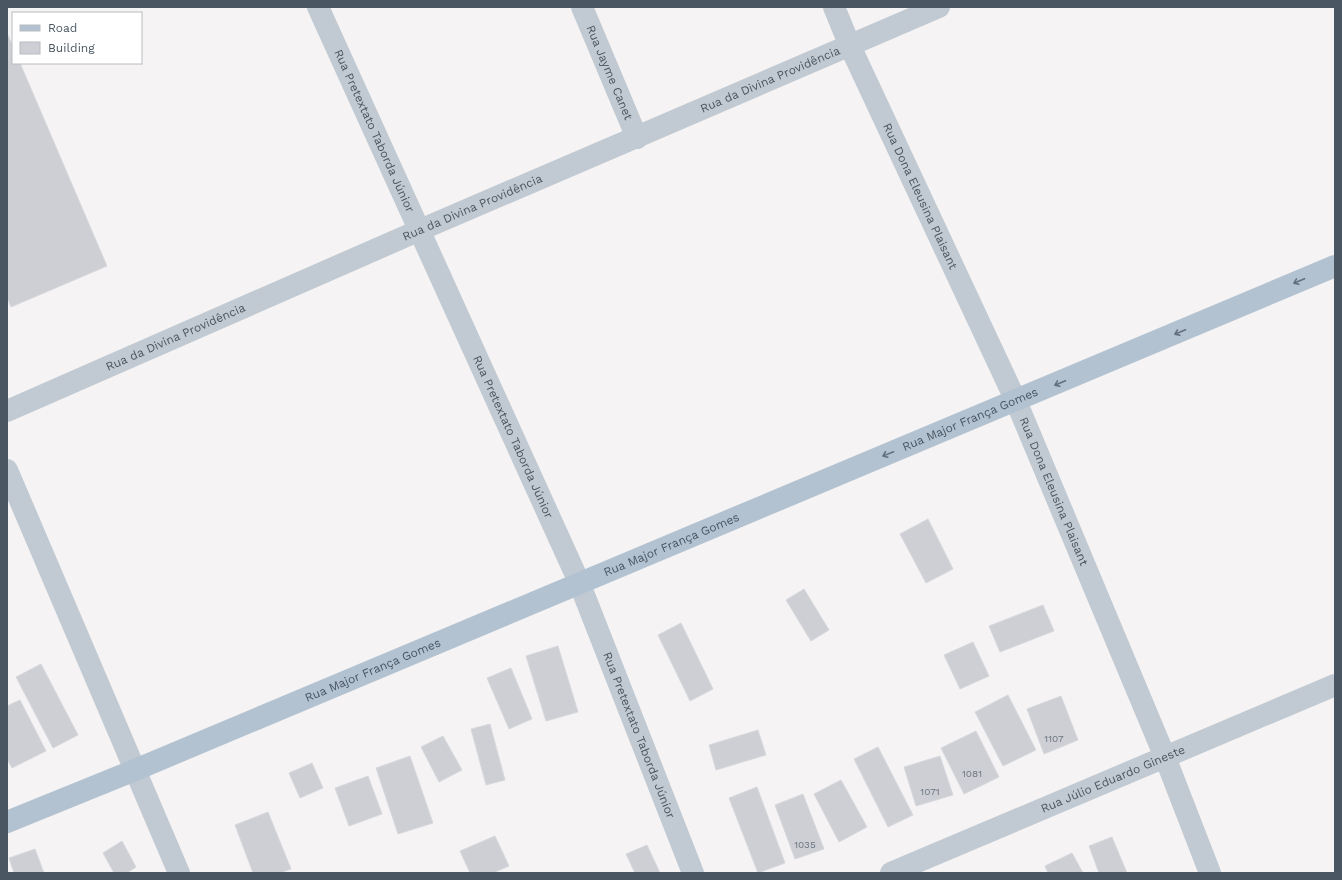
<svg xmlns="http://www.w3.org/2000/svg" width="1342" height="880" font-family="'Work Sans',sans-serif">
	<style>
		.building { fill: #cdcfd5; stroke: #d7d9de }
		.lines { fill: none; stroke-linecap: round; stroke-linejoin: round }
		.minor { stroke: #c1cad2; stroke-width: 22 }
		.major { stroke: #b3c2d1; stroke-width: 22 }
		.oneway { stroke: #64717d }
		.labels { text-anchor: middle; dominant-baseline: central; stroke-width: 3; stroke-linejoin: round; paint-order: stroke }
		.number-label { font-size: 10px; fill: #6b747e }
		.street-label { font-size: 12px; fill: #4a5661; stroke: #fff }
	</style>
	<rect width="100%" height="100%" fill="#f5f3f3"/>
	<g class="building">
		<path d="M 7,33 L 13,47 L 13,63 L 20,63 L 107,266 L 11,307 L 7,297 Z"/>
		<path d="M 928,519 L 953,569 L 926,583 L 900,534 Z"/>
		<path d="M 804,589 L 829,630 L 811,641 L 786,600 Z"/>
		<path d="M 1043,605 L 1054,631 L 1000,652 L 989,626 Z"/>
		<path d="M 681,623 L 713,689 L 690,701 L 658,635 Z"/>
		<path d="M 973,642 L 989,676 L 960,689 L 944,655 Z"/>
		<path d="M 558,646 L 578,712 L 546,721 L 526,656 Z"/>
		<path d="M 41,664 L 78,735 L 53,748 L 16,677 Z"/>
		<path d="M 511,668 L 532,719 L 509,729 L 487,678 Z"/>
		<path d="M 1008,695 L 1036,750 L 1003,766 L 975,712 Z"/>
		<path d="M 1061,696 L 1078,740 L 1044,754 L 1027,709 Z"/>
		<path d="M 20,700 L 46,751 L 12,768 L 7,759 L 7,706 Z"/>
		<path d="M 490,724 L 505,780 L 486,785 L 471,729 Z"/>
		<path d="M 758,730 L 766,755 L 716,770 L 709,745 Z"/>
		<path d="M 976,731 L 999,777 L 964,794 L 941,748 Z"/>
		<path d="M 443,736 L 462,770 L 439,782 L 421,747 Z"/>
		<path d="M 878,747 L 913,815 L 888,827 L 854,759 Z"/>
		<path d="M 410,756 L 433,823 L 398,834 L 376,768 Z"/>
		<path d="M 940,756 L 953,795 L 916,806 L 904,767 Z"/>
		<path d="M 312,763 L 323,788 L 300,798 L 289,773 Z"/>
		<path d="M 368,776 L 382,814 L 349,826 L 335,788 Z"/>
		<path d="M 841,780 L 867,827 L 839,842 L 814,794 Z"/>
		<path d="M 757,787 L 785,863 L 758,873 L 729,798 Z"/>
		<path d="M 803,794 L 824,849 L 795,859 L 775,805 Z"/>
		<path d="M 268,812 L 291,869 L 280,873 L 253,873 L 235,825 Z"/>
		<path d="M 495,836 L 509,866 L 493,873 L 470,873 L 460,851 Z"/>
		<path d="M 1112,837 L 1127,873 L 1099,873 L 1089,846 Z"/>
		<path d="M 122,841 L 136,867 L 127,873 L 114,873 L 103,853 Z"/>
		<path d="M 647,845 L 660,873 L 635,873 L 626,854 Z"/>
		<path d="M 35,849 L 44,873 L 14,873 L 9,858 Z"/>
		<path d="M 1072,853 L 1083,873 L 1048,873 L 1045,866 Z"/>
	</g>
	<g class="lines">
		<g class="minor">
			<path id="s1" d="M 318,7 L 579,582 L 693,873"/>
			<path id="s2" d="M 582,7 L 637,138"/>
			<path id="s3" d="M 834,7 L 850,46 L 1016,401 L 1165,757 L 1210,873"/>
			<path id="s4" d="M 7,411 L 420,230 L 939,7"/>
			<path d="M 7,470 L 179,873"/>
			<path id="s5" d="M 891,873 L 1335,685"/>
		</g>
		<path class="major" id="s6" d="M 7,822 L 135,770 L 1335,266"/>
	</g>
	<defs><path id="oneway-shaft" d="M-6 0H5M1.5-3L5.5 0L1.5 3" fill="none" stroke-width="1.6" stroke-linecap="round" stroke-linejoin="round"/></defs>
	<g class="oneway">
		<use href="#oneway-shaft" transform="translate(1299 281) rotate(157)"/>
		<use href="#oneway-shaft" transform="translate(1180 332) rotate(157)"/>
		<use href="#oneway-shaft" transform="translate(1060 383) rotate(157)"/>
		<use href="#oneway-shaft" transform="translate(888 454) rotate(158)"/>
	</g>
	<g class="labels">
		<g class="number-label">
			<text x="1054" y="738">1107</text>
			<text x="972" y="773">1081</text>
			<text x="930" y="791">1071</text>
			<text x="805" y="844">1035</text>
		</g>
		<g class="street-label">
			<text stroke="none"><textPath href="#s2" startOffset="71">Rua Jayme Canet</textPath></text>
			<text stroke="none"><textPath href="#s4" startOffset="832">Rua da Divina Providência</textPath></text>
			<text stroke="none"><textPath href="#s1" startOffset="136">Rua Pretextato Taborda Júnior</textPath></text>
			<text stroke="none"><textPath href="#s3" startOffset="208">Rua Dona Eleusina Plaisant</textPath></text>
			<text stroke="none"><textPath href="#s4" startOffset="508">Rua da Divina Providência</textPath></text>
			<text stroke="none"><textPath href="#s4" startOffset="184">Rua da Divina Providência</textPath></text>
			<text stroke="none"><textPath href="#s6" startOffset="1044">Rua Major França Gomes</textPath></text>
			<text stroke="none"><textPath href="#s1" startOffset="472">Rua Pretextato Taborda Júnior</textPath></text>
			<text stroke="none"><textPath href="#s3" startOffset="532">Rua Dona Eleusina Plaisant</textPath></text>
			<text stroke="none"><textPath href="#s6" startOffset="720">Rua Major França Gomes</textPath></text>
			<text stroke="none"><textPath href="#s6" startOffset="396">Rua Major França Gomes</textPath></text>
			<text stroke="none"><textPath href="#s1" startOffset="796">Rua Pretextato Taborda Júnior</textPath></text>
			<text stroke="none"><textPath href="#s5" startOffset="241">Rua Júlio Eduardo Gineste</textPath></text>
		</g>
	</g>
	<rect width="1342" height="880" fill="none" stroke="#4a5661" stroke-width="16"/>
	<rect x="12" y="12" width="130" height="52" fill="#ffffff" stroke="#b7bbc0"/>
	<rect x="20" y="25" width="20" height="6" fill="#b3c2d1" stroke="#b7bbc0"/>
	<text x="48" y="32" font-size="12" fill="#4a5661">Road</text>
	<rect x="20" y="42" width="20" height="12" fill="#cdcfd5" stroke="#b7bbc0"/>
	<text x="48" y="52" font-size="12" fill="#4a5661">Building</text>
</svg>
